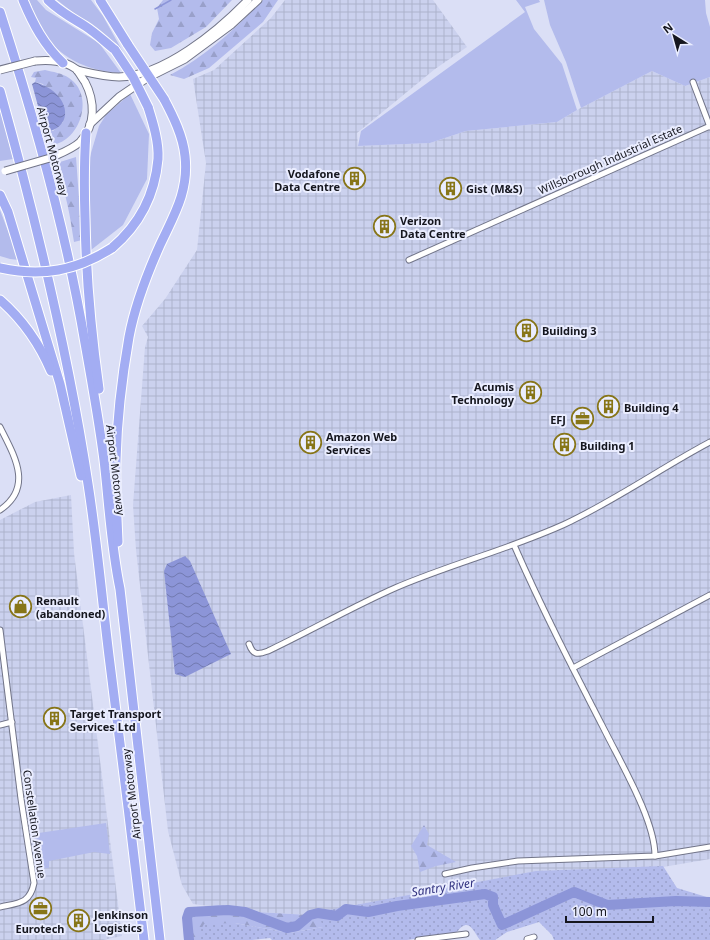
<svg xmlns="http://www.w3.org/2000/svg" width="710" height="940" font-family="'Noto Sans',sans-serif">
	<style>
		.industrial { fill: url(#industrial-grid) }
		.grass { fill: #b3bbec }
		.forest { fill: url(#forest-firs) }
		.park { fill: url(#park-dots) }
		.water { fill: url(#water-waves) }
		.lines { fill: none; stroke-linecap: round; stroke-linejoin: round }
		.stream { stroke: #8c95d8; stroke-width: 1.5 }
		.river { stroke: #8c95d8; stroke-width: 10 }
		.minor-casing { stroke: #727589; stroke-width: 7 }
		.secondary-casing { stroke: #727589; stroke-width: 9 }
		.motorway-casing { stroke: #fff; stroke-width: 11 }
		.minor { stroke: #fff; stroke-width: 5 }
		.secondary { stroke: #fff; stroke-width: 7 }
		.motorway { stroke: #a3adf3; stroke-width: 9 }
		.secondary-bridge-casing { stroke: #727589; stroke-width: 9; stroke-linecap: butt }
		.motorway-bridge-casing { stroke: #fff; stroke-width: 11; stroke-linecap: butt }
		.secondary-bridge { stroke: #fff; stroke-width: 7 }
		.motorway-bridge { stroke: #a3adf3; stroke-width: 9 }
		.labels { text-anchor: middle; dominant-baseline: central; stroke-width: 4; stroke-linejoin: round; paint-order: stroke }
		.street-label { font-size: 11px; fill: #15161e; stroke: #eaedff }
		.poi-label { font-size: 11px; font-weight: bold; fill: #15161e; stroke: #eaedff; text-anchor: start }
		.water-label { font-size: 12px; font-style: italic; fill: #30317f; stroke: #eaedff }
	</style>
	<defs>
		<pattern id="industrial-grid" width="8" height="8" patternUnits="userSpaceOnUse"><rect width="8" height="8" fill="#cbd1ee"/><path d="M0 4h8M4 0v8" fill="none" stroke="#adb3cc"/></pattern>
		<pattern id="forest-firs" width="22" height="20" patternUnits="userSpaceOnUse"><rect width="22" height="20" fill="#b3bbec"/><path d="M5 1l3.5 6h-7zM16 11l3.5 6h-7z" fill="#99a0ca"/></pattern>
		<pattern id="park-dots" width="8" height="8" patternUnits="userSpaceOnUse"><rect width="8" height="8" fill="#b3bbec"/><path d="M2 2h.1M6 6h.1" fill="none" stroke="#99a0ca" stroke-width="1.8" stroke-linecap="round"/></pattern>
		<pattern id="water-waves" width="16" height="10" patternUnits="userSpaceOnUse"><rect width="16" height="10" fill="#8c95d8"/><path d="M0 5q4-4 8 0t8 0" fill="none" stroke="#7179af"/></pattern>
	</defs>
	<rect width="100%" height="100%" fill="#dbdff6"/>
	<g class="industrial">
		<path d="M 285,0 L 433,0 L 467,47 L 435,69 L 357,133 L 358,146 L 430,143 L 466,131 L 557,122 L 577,110 L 652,71 L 685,86 L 710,77 L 710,859 L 663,867 L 541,871 L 309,915 L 256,912 L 193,904 L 182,885 L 168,831 L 136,550 L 133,505 L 145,347 L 148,337 L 142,326 L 165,299 L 197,250 L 206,163 L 193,79 L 214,70 L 271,18 Z"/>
		<path d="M 71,495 L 74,553 L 122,936 L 103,940 L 0,940 L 0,520 L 35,502 Z"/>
	</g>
	<g class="grass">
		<path d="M 29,0 L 37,0 L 46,10 L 99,43 L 121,73 C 93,72 62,60 46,36 C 38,26 34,12 29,0 Z"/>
		<path d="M 57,0 L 91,0 L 103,16 L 123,52 Z"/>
		<path d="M 516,0 L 539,0 L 540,2 L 525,7 L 534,29 L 562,64 L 577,110 L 557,122 L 466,131 L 430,143 L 358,146 L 361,131 L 525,12 Z"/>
		<path d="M 544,0 L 705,0 L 706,13 L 710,27 L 710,77 L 685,86 L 652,71 L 581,108 L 566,62 L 550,25 Z"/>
		<path d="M 130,94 L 149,134 L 147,179 L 123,225 L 91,250 L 88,167 L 91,153 L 99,126 L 106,115 Z"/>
		<path d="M 0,107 L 13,159 L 0,161 Z"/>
		<path d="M 0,210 L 19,260 L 10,259 L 0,256 Z"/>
		<path d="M 106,823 L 110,854 L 94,852 L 49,861 L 49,868 L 35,869 L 32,834 Z"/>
	</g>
	<g class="forest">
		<path d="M 163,0 L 232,0 L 206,27 L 171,48 L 155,51 L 150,45 L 152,33 L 159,19 L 157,8 Z"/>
		<path d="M 263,0 L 278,0 L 263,22 L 209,68 L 184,79 L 170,75 C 206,56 235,29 263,0 Z"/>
		<path d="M 45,70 C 53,72 62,73 69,78 C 95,95 81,141 52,145 L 51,140 L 47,131 L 53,131 L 63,122 L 43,84 L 35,82 L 36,78 L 31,77 L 34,72 Z"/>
		<path d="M 76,157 L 82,240 L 74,242 C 70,217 67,192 55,168 L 60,162 Z"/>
		<path d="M 424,825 L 429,834 L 427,845 L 456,862 L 436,866 L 420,872 L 417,856 L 411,846 Z"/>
		<path d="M 388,899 L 397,902 L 655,905 L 518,923 L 495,940 L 492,919 L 323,927 L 289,933 L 235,923 L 199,933 L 199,940 L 184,940 L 183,916 L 191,916 L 203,907 L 220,905 L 256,912 L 309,915 L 353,907 C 363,901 366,906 376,905 C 381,905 385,901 388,899 Z"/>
	</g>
	<path class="park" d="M 663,866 L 677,888 L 710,898 L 710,940 L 554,940 L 552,935 L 539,922 L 507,932 L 495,940 L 480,940 C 473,931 469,916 457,932 L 407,940 L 272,940 L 270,938 L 252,940 L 199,940 L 199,933 L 204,924 L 235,923 L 289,933 L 323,927 L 318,912 L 536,871 Z"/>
	<g class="water">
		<path d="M 35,82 C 44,85 53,89 59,97 C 71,112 65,130 45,132 L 32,84 Z"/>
		<path d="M 185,556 L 190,561 L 231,654 L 185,677 L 175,674 L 164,571 L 167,564 Z"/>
	</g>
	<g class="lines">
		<path class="stream" d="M 155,9 L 171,0"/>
		<path class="river" d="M 189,940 L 187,918 L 189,912 L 228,910 L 245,912 L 287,928 L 297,926 L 310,915 L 318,913 L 337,916 L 346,909 L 368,912 L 397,906 L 485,894 L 493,897 L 493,905 L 502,925 L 574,892 L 607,905 L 676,901 L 710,902"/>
		<defs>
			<g id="minor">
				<path d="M 693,82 L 710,127"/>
				<path d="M 409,260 L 710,126"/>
				<path d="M 0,427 C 14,455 34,487 0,510"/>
				<path d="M 514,545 C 542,609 574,671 606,733 C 622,765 655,821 655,856"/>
				<path d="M 0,630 L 21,799 L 34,883 C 30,904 18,903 0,907"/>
				<path d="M 249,644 C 253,655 257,655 268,651 C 310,631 352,607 395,588 C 451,564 510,549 565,524 C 616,500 661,468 710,442"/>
				<path d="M 573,668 L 710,595"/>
				<path d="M 0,725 L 12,722"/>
				<path d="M 445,874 L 472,868 L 518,861 L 655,856 L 710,847"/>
				<path d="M 418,940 L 466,934"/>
				<path d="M 527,940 L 527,939 L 534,937"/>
			</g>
			<g id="secondary">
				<path d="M 35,61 C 49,60 64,60 76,69 C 79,72 82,78 85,82 C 95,101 96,125 80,142 C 71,150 61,153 50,158"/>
				<path d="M 77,70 C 90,73 105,77 119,77 C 164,76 218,31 248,0"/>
				<path d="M 90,124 L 119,97 L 147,78 L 185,59 L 231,25 L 258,0"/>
			</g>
			<g id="motorway">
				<path d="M 23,0 C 33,24 44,45 63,63"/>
				<path d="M 48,0 C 59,11 72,18 85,26 C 96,33 105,42 115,50"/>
				<path d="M 100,0 L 128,45"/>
				<path d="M 0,12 C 35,120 66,231 85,343 C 92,382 99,421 104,460 C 109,503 111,546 120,589 L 160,940"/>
				<path d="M 0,91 C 36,220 68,351 88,484 C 97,541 102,599 109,656 C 121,751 133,845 144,940"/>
				<path d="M 86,133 C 84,161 84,189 85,218 C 86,276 91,332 99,389"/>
				<path d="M 0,195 L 8,212 L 60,384 L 81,476"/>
				<path d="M 112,248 C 139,225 155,194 158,159 C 159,142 153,123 148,107"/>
				<path d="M 0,300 C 23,320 39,343 51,371"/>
				<path d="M 118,542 C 117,515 115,488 116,460 C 117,419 122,377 129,337 C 135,305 147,274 160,245 C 174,215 189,191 185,156 C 183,136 173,116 164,99"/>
			</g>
		</defs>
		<use href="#minor" class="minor-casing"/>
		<use href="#secondary" class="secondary-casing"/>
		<use href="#motorway" class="motorway-casing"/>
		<use href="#minor" class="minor"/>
		<use href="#secondary" class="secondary"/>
		<use href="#motorway" class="motorway"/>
		<defs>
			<g id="secondary-bridge">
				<path d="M 0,70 L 35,61"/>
				<path d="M 5,171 L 50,158"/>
			</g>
			<g id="motorway-bridge">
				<path d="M 128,45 L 164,99"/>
				<path d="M 115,50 L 133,77 L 148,107"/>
				<path d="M 0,268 C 42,277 76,271 112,248"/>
			</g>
		</defs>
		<use href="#secondary-bridge" class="secondary-bridge-casing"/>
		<use href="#motorway-bridge" class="motorway-bridge-casing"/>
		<use href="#secondary-bridge" class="secondary-bridge"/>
		<use href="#motorway-bridge" class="motorway-bridge"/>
	</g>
	<defs>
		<symbol id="building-ring" viewBox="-11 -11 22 22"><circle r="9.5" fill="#eaedff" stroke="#877518" stroke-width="1.5"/><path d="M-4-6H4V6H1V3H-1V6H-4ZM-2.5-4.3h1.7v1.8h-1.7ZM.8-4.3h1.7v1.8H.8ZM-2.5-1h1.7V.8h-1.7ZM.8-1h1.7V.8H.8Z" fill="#877518"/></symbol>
		<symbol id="office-ring" viewBox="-11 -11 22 22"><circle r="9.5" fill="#eaedff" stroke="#877518" stroke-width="1.5"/><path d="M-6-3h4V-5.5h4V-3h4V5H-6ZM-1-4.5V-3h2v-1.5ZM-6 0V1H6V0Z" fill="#877518"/></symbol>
		<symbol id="shop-ring" viewBox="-11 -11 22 22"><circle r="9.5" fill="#eaedff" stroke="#877518" stroke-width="1.5"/><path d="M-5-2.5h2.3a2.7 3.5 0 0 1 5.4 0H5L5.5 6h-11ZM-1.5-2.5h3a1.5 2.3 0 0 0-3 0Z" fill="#877518"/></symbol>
	</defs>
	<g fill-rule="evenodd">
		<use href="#building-ring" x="342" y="166" width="25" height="25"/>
		<use href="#building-ring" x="438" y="176" width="25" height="25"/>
		<use href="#building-ring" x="372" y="214" width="25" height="25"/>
		<use href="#building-ring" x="514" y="318" width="25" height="25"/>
		<use href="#building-ring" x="518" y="380" width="25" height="25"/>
		<use href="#building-ring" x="596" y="394" width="25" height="25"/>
		<use href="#office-ring" x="570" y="406" width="25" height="25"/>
		<use href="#building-ring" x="298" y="430" width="25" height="25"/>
		<use href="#building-ring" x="552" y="432" width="25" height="25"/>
		<use href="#shop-ring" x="8" y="594" width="25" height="25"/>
		<use href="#building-ring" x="42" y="706" width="25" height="25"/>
		<use href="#office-ring" x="28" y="896" width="25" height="25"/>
		<use href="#building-ring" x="66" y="908" width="25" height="25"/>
	</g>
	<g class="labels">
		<g class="street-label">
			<text transform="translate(53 151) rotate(75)">Airport Motorway</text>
			<text transform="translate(610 159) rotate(-24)">Willsborough Industrial Estate</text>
			<text transform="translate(116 470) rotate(83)">Airport Motorway</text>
			<text transform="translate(131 794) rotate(-97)">Airport Motorway</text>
			<text transform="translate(35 824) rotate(82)">Constellation Avenue</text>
		</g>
		<g class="poi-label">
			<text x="340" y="173" text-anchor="end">Vodafone<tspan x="340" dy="13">Data Centre</tspan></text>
			<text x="466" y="188">Gist (M&amp;S)</text>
			<text x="400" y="220">Verizon<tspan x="400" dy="13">Data Centre</tspan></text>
			<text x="542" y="330">Building 3</text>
			<text x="514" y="386" text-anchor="end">Acumis<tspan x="514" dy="13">Technology</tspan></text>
			<text x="624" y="407">Building 4</text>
			<text x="566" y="419" text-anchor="end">EFJ</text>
			<text x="326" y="436">Amazon Web<tspan x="326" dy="13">Services</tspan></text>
			<text x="580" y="445">Building 1</text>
			<text x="36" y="600">Renault<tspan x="36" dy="13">(abandoned)</tspan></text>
			<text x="70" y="713">Target Transport<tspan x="70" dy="13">Services Ltd</tspan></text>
			<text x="94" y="914">Jenkinson<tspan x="94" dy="13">Logistics</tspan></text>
			<text x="40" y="928" text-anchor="middle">Eurotech</text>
		</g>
		<g class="water-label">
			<text transform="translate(443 887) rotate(-9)">Santry River</text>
		</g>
	</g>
	<g transform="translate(674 36) rotate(323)" stroke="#eaedff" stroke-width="3" paint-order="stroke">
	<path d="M0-3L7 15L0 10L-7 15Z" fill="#15161e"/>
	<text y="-6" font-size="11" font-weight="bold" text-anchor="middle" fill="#15161e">N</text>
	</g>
	<path d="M566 916v6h87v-6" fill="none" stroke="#15161e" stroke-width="2"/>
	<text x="572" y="916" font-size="12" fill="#15161e" stroke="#eaedff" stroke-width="3" paint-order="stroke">100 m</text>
</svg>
